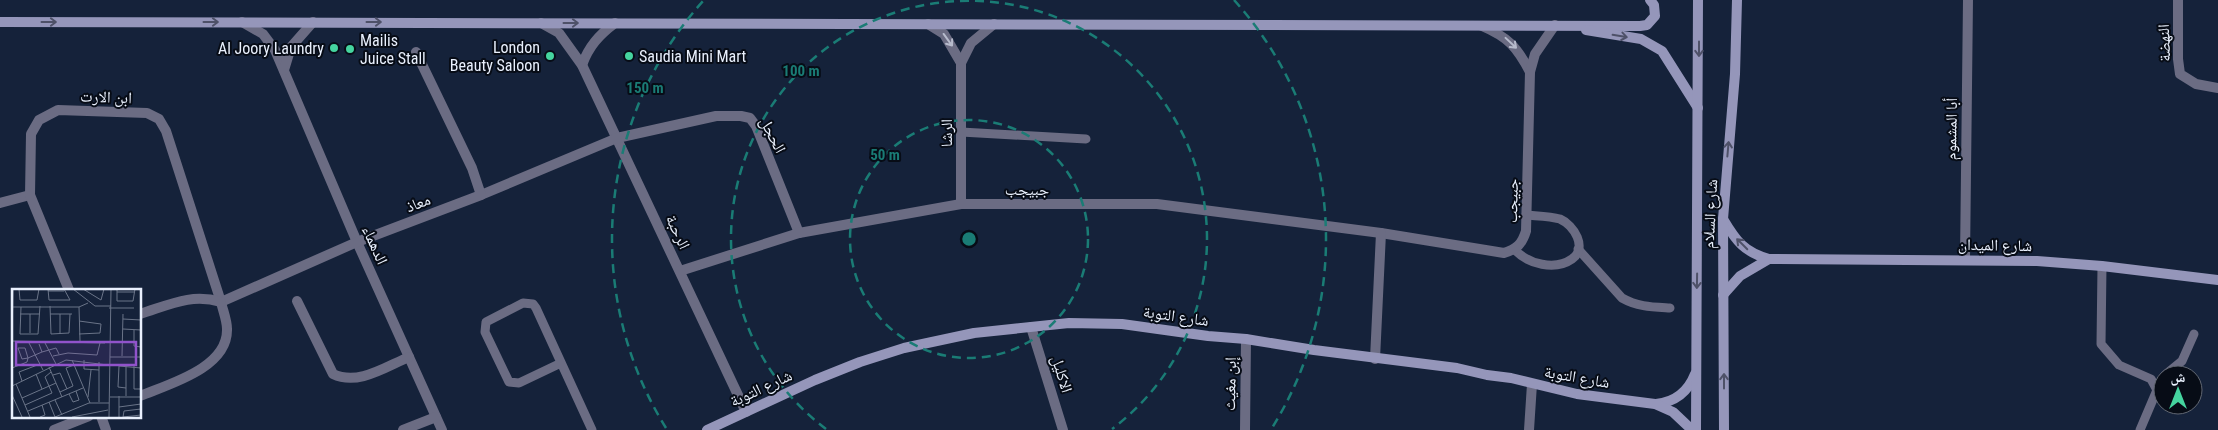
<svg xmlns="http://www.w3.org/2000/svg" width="2218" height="430" font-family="'Roboto Condensed','Noto Naskh Arabic',sans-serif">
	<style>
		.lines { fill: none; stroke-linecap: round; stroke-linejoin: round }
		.lane { stroke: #6b6c83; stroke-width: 9 }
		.street { stroke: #6b6c83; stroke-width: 10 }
		.secondary { stroke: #9596ba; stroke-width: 10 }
		.oneway { stroke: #4e5168 }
		.oneway2 { stroke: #b7bbcc }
		.ring { fill: none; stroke: #1a7c75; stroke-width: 2.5; stroke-dasharray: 9 6 }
		.poi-dot { fill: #45d49f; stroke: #070c16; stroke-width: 2 }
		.labels { text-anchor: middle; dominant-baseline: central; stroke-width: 4; stroke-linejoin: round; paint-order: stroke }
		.poi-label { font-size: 16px; fill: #e9f0fd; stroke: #070c16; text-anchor: start }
		.street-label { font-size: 16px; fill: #e9f0fd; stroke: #070c16 }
		.inset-road { fill: none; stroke: #6a7488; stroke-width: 1 }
		.view { fill: #9153cb; fill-opacity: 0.15; stroke: #9153cb; stroke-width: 2.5 }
		.inset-edge { fill: none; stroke: #e9f0fd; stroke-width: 2.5 }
		.centre { fill: #1a7c75; stroke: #070c16; stroke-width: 2.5 }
		.ring-label { font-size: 15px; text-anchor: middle; font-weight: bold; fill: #1a7c75; stroke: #070c16; stroke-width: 4; stroke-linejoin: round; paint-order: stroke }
	</style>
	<rect width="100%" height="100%" fill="#15223a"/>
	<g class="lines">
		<g class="lane">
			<path d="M 961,132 L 1086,139"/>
			<path d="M 1578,249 L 1622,298 C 1638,307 1652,307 1670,308"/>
			<path d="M 1515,250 C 1528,264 1555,271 1572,259 C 1588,248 1574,225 1560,219 C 1550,216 1537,216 1526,215"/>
			<path d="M 2102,266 L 2101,344 L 2119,365 L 2151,379 L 2157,390 L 2140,430"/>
			<path d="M 561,363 L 519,383 L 509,382 L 485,332 L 486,322 L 523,303 L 533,304 L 536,308 L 592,430"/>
			<path d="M 2165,375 L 2182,361 L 2194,334"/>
		</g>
		<g class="street">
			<path d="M 2178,0 L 2178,59 L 2180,74 L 2196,84 L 2218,88"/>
			<path d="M 242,22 L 263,34 L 275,50 L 357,242 L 442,430"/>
			<path d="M 541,23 L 559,33 L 582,65 L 746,412"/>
			<path d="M 928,24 L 944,34 L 961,63"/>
			<path d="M 1482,26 C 1508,37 1517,47 1530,72"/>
			<path d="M 582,65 C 589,46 599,35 615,23"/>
			<path d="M 284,70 L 291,47 L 313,22"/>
			<path d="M 481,195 L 617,138 L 716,116 L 741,116 L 750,118 L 756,126 L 799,233"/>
			<path d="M 0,203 L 30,195"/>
			<path d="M 961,204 L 961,63 L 971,43 L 994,24"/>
			<path d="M 1965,259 L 1968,0"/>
			<path d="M 680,271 L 799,233 L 961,204 L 1157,204 L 1381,233 L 1504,253 C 1517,249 1522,244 1526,231 L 1530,72 L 1535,54 L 1555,25"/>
			<path d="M 69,290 L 30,195 L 31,134 L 39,120 L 58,110 L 147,113 L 159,119 L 166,131 L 221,302 C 223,311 227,320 227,329 C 228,368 169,384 140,396"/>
			<path d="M 297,301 L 333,374 C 358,386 385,367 409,357"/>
			<path d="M 221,302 L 357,242 L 481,195 L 472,168 L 416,52"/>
			<path d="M 140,314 C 169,305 191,293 221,302"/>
			<path d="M 1031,327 L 1063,430"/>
			<path d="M 1375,359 L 1381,233"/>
			<path d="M 101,416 L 106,430"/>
			<path d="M 54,430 L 89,416"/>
			<path d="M 403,430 L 436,417"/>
			<path d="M 1245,430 L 1246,339"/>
			<path d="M 1529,430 L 1532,384"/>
		</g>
		<g class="secondary">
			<path d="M 0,22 L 1640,26 L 1647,25 L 1655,16 L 1654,5 L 1650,0"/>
			<path d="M 1586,30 L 1641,39 L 1662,51 L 1698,108"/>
			<path d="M 1723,219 C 1736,241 1744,252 1769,259 L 2037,261 L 2102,266 L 2218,280"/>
			<path d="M 1723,295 L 1740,276 L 1769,259"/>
			<path d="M 1656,404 C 1675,402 1688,392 1695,374"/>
			<path d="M 707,430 L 815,380 L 860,362 L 904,348 L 974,333 L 1069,323 L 1122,324 L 1208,336 L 1246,339 L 1314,350 L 1457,368 L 1487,375 L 1511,378 L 1577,394 L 1655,404 L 1673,412 L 1692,430"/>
			<path d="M 1696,430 L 1698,0"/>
			<path d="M 1724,430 L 1723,219 L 1735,74 L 1737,0"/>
		</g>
	</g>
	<defs><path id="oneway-shaft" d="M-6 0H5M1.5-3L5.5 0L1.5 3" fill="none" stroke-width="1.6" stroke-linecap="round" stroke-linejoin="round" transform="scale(1.25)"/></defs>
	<g class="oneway">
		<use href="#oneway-shaft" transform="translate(49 22)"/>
		<use href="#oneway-shaft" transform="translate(211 22)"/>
		<use href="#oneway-shaft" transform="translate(374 22)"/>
		<use href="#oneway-shaft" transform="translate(571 23)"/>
		<use href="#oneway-shaft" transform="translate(1620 36) rotate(9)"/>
		<use href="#oneway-shaft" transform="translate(1699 49) rotate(90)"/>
		<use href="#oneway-shaft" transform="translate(1728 149) rotate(-85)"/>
		<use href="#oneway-shaft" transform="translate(1742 244) rotate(-135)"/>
		<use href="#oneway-shaft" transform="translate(1697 281) rotate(91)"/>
		<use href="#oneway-shaft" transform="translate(1724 381) rotate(-90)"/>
	</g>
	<g class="oneway2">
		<use href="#oneway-shaft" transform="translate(948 40) rotate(54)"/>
		<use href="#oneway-shaft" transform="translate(1511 43) rotate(43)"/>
	</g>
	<g class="ring">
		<circle cx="969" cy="239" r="119"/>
		<path d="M826 429A238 238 0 1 1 1112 429"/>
		<path d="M666 428A357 357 0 0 1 704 0M1234 0A357 357 0 0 1 1272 428"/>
	</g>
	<g class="poi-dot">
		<circle cx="334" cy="48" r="5"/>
		<circle cx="350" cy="49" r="5"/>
		<circle cx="550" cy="56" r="5"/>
		<circle cx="629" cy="56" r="5"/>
	</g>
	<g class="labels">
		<g class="poi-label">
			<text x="360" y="40">Mailis<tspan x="360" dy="18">Juice Stall</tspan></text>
			<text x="540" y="47" text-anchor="end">London<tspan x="540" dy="18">Beauty Saloon</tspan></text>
			<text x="324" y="48" text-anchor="end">Al Joory Laundry</text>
			<text x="639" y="56">Saudia Mini Mart</text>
		</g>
		<g class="street-label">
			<text transform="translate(2164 43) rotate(-92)">النهضة</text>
			<text transform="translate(106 97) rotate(2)">ابن الارت</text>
			<text transform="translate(1951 129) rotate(-89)">أبا المشموم</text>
			<text transform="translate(946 133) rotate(-90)">الرشا</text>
			<text transform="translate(773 135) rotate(63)">الحجل</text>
			<text x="1027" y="189">جبيجب</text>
			<text transform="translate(1512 201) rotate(-89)">جبيجب</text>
			<text transform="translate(418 203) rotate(-21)">معاذ</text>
			<text transform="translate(1710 214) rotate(-87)">شارع السلام</text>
			<text transform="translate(678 232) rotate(65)">الرحبة</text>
			<text transform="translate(375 245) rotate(66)">الدهماء</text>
			<text transform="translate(1995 245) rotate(1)">شارع الميدان</text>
			<text transform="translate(1176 316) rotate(8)">شارع التوبة</text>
			<text transform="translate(1062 374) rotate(73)">الاكليل</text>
			<text transform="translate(1577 377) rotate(10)">شارع التوبة</text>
			<text transform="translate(1230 384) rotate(-89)">إبن مغيث</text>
			<text transform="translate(761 388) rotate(-25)">شارع التوبة</text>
		</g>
	</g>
	<g transform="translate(12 289)">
		<rect width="129" height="129" fill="#15223a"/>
		<path class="inset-road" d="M 7,0 L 8,11 L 25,11 L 27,0M 36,0 L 37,11 L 58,11 L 52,0M 61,0 L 83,17M 71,0 L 89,11 L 92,0M 105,0 L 105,12 L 121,12 L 123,0M 36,2 L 52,2M 105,3 L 123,3M 38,17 L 39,45 L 57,44 L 58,25M 83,17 L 99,17M 1,18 L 67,18 L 76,14M 9,18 L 8,45 L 26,45 L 28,17M 67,18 L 68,52M 97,19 L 122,19M 8,25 L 28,25M 18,25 L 18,44M 38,25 L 60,25M 111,30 L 129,31M 67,32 L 89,35 L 88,44 L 67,45M 111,40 L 129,41M 122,41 L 122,57 L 129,58M 48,45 L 48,25M 0,51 L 1,0M 0,52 L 93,54M 17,54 L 31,81M 33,54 L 44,75M 30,63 L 44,59 L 47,65M 41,67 L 56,64 L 85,66 L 88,54M 110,67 L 111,25M 98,68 L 129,68M 16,69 L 13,59 L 6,59 L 10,70 L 16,69 L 30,63 L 27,55M 60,71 L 78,114M 72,71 L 72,80 L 87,81M 122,77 L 122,100 L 129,100M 37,78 L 50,108M 0,79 L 15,73 L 16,69M 24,85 L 30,100M 41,86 L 48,84 L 55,100M 10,92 L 7,83 L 28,75M 4,95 L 18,128M 0,97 L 54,71 L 96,76M 114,99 L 106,98 L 107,77 L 129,79M 48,103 L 61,97 L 54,79 L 62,76M 57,105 L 61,113 L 67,111 L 64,102M 0,106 L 10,128M 107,107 L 107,128M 114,107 L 114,77M 76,108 L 79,81M 98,108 L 129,108M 10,109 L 44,94M 43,111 L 50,126M 37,113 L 43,128M 87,113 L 87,73M 13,116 L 40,104 L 33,88 L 39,83M 107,118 L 129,115M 129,120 L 112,122 L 111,128 L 129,126M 16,122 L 71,99M 28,128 L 33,126 L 30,116M 43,128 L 77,114 L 97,114M 60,128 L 96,121M 97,128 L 99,0"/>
		<path class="view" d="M 4,53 L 124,53 L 124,76 L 4,76 Z"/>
		<rect width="129" height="129" class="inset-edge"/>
	</g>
	<circle cx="969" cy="239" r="8" class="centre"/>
	<g class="ring-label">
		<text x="801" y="76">100 m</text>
		<text x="645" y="93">150 m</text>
		<text x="885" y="160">50 m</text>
	</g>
	<g transform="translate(2178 390)"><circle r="24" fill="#070c16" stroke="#616772"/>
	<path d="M0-4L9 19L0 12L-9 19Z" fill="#45d49f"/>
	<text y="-8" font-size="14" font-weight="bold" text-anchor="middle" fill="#e9f0fd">ش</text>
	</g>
</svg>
